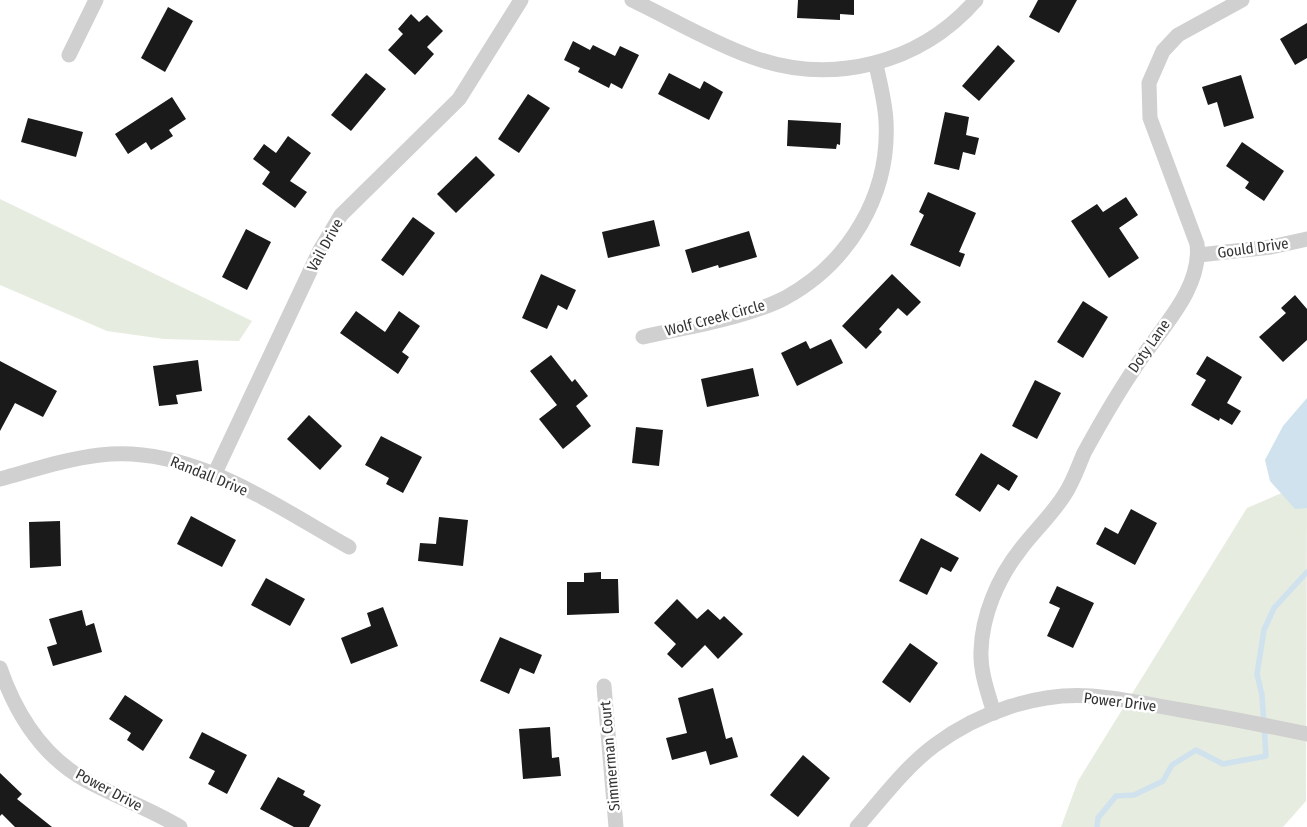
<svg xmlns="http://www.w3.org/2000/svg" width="1307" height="827" font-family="'Fira Sans Condensed',sans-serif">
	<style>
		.green { fill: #e6ecdf }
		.water { fill: #cfe2ee }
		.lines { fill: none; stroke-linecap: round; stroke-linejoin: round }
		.stream { stroke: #cfe2ee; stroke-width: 5.5 }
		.building { fill: #1a1a1a }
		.minor { stroke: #d0d0d0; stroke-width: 15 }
		.labels { text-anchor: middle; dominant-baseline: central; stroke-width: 5; stroke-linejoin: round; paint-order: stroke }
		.street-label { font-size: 15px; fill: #333; stroke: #fff }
	</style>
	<rect width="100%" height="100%" fill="#fff"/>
	<g class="green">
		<path d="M 0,199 L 252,321 L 239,341 L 164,339 L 107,331 L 0,285 Z"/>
		<path d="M 1307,482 L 1306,801 L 1283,827 L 1061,827 L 1078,781 L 1247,508 Z"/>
	</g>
	<path class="water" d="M 1307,398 L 1307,508 L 1295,509 L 1270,481 L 1265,460 L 1283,426 Z"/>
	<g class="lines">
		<path class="stream" d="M 1097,827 L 1098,818 L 1116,796 L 1134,795 L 1163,781 L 1172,765 L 1196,750 L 1223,764 L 1266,756 L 1262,695 L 1257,674 L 1264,630 L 1274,608 L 1307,572"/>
	</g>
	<g class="building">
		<path d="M 798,0 L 854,0 L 854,15 L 840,14 L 840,20 L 797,18 Z"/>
		<path d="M 1038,0 L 1077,0 L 1059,33 L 1029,17 Z"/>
		<path d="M 168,7 L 193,21 L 165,72 L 141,58 Z"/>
		<path d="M 411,14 L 419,22 L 427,15 L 443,31 L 427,47 L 434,54 L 415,75 L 388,50 L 403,34 L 398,29 Z"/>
		<path d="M 1307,23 L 1307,58 L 1295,65 L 1280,39 Z"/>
		<path d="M 573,41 L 590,50 L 593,45 L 615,56 L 620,46 L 639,55 L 622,89 L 611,83 L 609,88 L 578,72 L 580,68 L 564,60 Z"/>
		<path d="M 998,45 L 1015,61 L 979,101 L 962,86 Z"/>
		<path d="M 366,73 L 386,89 L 351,131 L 331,115 Z"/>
		<path d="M 669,73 L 700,89 L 704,81 L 723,92 L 709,120 L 658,94 Z"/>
		<path d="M 1241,75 L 1254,118 L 1224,127 L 1217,102 L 1208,105 L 1202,87 Z"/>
		<path d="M 528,94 L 550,108 L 519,153 L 498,139 Z"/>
		<path d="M 172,97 L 186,119 L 169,130 L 173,136 L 151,150 L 146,142 L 128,154 L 115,134 Z"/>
		<path d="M 945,112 L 969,117 L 966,135 L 979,138 L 975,155 L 963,152 L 959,170 L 934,164 Z"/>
		<path d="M 28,118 L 83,132 L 76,157 L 21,142 Z"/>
		<path d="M 788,120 L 841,123 L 840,145 L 837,144 L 836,149 L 787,146 Z"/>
		<path d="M 288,136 L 311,153 L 290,181 L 307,192 L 295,208 L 262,184 L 270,172 L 253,159 L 264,144 L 276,153 Z"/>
		<path d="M 1242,142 L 1284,171 L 1264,201 L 1245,188 L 1249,182 L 1226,166 Z"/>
		<path d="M 476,156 L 495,175 L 456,213 L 437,194 Z"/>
		<path d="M 928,192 L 976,213 L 959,252 L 965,254 L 960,267 L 910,245 L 924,215 L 919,212 Z"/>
		<path d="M 1126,197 L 1138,215 L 1119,228 L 1139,258 L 1109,278 L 1071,221 L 1097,204 L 1103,212 Z"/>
		<path d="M 413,217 L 435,233 L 403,276 L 381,260 Z"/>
		<path d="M 654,220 L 660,246 L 608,258 L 602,232 Z"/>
		<path d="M 246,229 L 271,242 L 247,290 L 222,277 Z"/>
		<path d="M 749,231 L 757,257 L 719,268 L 718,265 L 692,273 L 685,250 Z"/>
		<path d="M 541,274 L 576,290 L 567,310 L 558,305 L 547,329 L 522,318 Z"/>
		<path d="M 892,274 L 921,302 L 907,316 L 898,308 L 879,329 L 882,332 L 866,349 L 842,326 Z"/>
		<path d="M 1295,295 L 1307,309 L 1307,340 L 1283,362 L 1259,337 L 1286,313 L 1281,308 Z"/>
		<path d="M 1083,301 L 1108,317 L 1083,358 L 1057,342 Z"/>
		<path d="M 356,311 L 385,332 L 399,311 L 420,326 L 402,352 L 409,357 L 398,374 L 340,333 Z"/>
		<path d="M 831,339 L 843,363 L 797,386 L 781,353 L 806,341 L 810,349 Z"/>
		<path d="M 551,355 L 572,382 L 575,379 L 588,396 L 576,406 L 591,426 L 563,449 L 539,419 L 557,405 L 530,371 Z"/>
		<path d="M 1207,356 L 1242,377 L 1227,403 L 1241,411 L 1232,425 L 1220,418 L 1219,421 L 1191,405 L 1206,380 L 1196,374 Z"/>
		<path d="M 198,360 L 202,391 L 176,395 L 178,404 L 159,406 L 153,366 Z"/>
		<path d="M 0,361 L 57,391 L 43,417 L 15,403 L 0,431 Z"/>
		<path d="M 753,368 L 759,396 L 707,407 L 701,379 Z"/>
		<path d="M 1035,380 L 1061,393 L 1037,439 L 1012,426 Z"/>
		<path d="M 309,415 L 342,446 L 320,470 L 287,439 Z"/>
		<path d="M 636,427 L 663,430 L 659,466 L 632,463 Z"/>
		<path d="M 381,436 L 422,457 L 403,493 L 386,484 L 389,478 L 365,465 Z"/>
		<path d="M 981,453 L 1018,476 L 1009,491 L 998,484 L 980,512 L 955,495 Z"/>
		<path d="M 1131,509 L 1157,523 L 1135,565 L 1096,544 L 1105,527 L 1118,534 Z"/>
		<path d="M 191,516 L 236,540 L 222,567 L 177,544 Z"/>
		<path d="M 439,517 L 468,520 L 463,566 L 418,561 L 420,543 L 436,544 Z"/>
		<path d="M 60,521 L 61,566 L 30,568 L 29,522 Z"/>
		<path d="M 921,538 L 959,558 L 951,572 L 941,567 L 927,595 L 899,581 Z"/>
		<path d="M 601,572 L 601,579 L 618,579 L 619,613 L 567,615 L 567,582 L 584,582 L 584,573 Z"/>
		<path d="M 266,578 L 305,599 L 290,626 L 251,605 Z"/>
		<path d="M 1057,586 L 1094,603 L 1073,648 L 1047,636 L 1060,608 L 1049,603 Z"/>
		<path d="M 677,599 L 697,619 L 708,609 L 720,620 L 724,616 L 743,634 L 718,659 L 705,645 L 682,668 L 667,654 L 676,644 L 654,623 Z"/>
		<path d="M 383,607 L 398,646 L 351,664 L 341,638 L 371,626 L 367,613 Z"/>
		<path d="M 82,610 L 86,626 L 94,623 L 102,652 L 53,666 L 47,647 L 57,644 L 49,619 Z"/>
		<path d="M 500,637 L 542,655 L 534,674 L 520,668 L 509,694 L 480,681 Z"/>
		<path d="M 910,643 L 938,663 L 910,703 L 882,682 Z"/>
		<path d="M 713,688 L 726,739 L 732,737 L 738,757 L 710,765 L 706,751 L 672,760 L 666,738 L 687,733 L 678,698 Z"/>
		<path d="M 125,695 L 163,720 L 143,751 L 127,740 L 131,733 L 109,719 Z"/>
		<path d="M 550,727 L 552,758 L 559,757 L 561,776 L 523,779 L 519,729 Z"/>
		<path d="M 202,732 L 247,755 L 227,794 L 208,784 L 215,771 L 189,758 Z"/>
		<path d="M 803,755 L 830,778 L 798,817 L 770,795 Z"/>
		<path d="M 0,773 L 22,794 L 17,799 L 52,827 L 15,827 L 2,814 L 0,816 Z"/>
		<path d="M 278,777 L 305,791 L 303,795 L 321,805 L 309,827 L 294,827 L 260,809 Z"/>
	</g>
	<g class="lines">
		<g class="minor">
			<path d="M 632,0 C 670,18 712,43 752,57 C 832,86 920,64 976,0"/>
			<path d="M 69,55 L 96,0"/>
			<path d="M 1199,255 L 1271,247 L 1307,239"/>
			<path d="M 643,337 C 686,327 746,318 785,298 C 849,263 890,195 886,121 C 885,102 880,83 876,65"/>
			<path d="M 214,475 L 320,250 L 341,215 L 459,99 L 521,0"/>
			<path d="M 0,479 C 33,470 66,459 100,455 C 190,444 274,505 349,547"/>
			<path d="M 0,668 C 16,714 43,757 87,781 C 117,797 150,809 180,827"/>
			<path d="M 604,686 L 616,827"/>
			<path d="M 994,713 C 988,693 980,672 981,651 C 982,615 998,578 1020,550 C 1034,531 1052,515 1065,494 C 1073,482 1078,467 1084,453 C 1102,420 1121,387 1143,356 C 1165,324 1202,286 1197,244 L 1150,118 L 1149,83 L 1163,51 L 1178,35 L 1242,0"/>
			<path d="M 857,827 C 881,800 905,767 935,745 C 978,713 1037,692 1091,696 C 1121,698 1151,705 1181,710 C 1223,717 1265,725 1307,734"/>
		</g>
	</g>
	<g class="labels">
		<g class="street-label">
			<text transform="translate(325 245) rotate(-61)">Vail Drive</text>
			<text transform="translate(1253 248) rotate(-8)">Gould Drive</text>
			<text transform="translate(715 318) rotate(-15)">Wolf Creek Circle</text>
			<text transform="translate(1149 346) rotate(-55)">Doty Lane</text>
			<text transform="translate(209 476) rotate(22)">Randall Drive</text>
			<text transform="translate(1120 702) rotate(7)">Power Drive</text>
			<text transform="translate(610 756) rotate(-95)">Simmerman Court</text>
			<text transform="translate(109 790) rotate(28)">Power Drive</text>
		</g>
	</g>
</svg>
